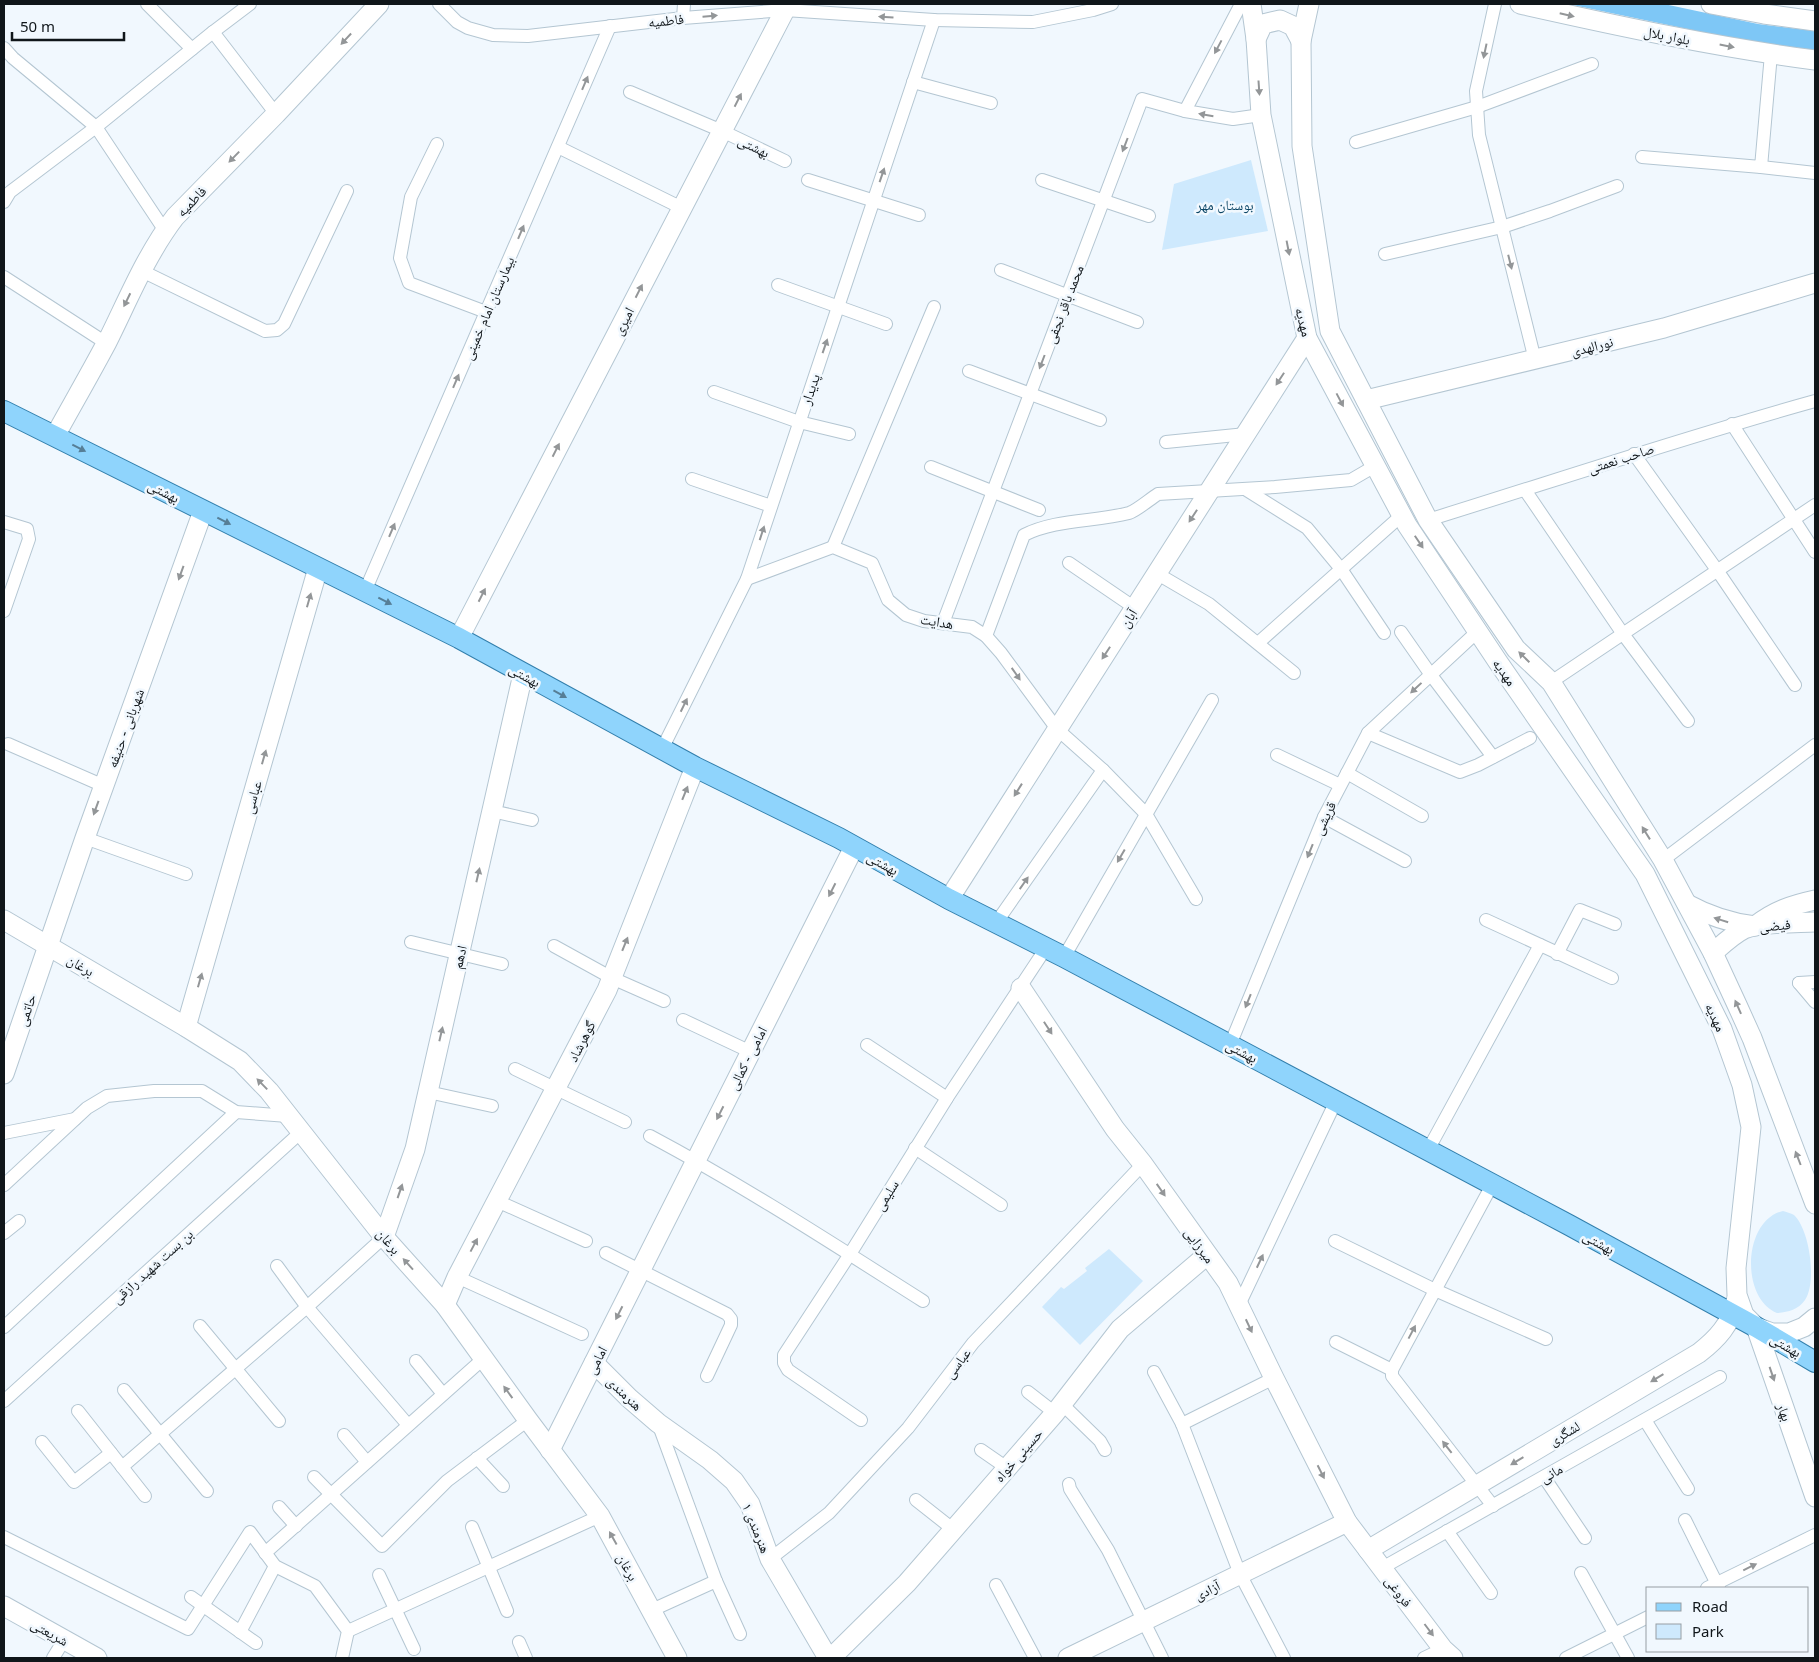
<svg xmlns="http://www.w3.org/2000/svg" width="1819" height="1662" font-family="'Noto Sans','Noto Naskh Arabic',sans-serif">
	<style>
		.green { fill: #cee9fd }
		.forest { fill: #7ec7f6 }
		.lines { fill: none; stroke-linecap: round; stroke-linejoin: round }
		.street-casing { stroke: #b4c6d2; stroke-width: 14 }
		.secondary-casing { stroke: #b4c6d2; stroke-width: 21 }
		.primary-casing { stroke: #327fac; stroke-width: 22 }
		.street { stroke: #fff; stroke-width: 12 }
		.secondary { stroke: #fff; stroke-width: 19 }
		.primary { stroke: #8fd4fc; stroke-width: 20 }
		.oneway { fill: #939698 }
		.oneway2 { fill: #567e96 }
		.labels { text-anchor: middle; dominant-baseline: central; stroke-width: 5; stroke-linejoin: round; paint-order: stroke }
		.street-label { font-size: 14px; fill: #10161a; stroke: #f1f8fe }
		.park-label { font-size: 14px; fill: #0a4565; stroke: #f1f8fe }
	</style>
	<rect width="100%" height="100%" fill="#f1f8fe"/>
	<g class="green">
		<path d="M 1251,160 L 1268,231 L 1162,250 L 1174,184 Z"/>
		<path d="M 1783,1211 C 1786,1212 1791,1213 1794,1215 C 1810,1230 1817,1283 1805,1300 C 1798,1310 1788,1312 1777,1313 C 1740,1298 1743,1220 1783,1211 Z"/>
		<path d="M 1109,1249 L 1143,1281 L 1080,1345 L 1042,1307 L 1061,1287 L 1064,1289 L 1087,1271 L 1085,1268 Z"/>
	</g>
	<path class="forest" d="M 1568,4 L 1664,4 L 1758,24 L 1815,31 L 1815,50 L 1740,40 Z"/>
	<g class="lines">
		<defs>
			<g id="street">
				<path d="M 147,4 L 192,49"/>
				<path d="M 439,4 L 457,22 L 468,28 L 493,35 L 528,36 L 683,18 L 785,10 L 934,20 L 1033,22 L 1093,10 L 1112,4"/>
				<path d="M 1495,4 L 1476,91 L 1479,135 L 1535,360"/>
				<path d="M 683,18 L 684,4"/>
				<path d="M 213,32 L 276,114"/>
				<path d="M 4,48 L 13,58 L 96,127 L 213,32 L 250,4"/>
				<path d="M 913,82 L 991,103"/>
				<path d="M 630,92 L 722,131 L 785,161"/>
				<path d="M 1185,111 L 1241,4"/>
				<path d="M 1356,142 L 1477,107 L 1592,64"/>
				<path d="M 437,144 L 411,197 L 400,258 L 409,283 L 486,312"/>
				<path d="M 558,147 L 682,208"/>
				<path d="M 1642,157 L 1761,167 L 1771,54"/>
				<path d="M 1761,167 L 1815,173"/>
				<path d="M 808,180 L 919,215"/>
				<path d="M 1042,180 L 1149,216"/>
				<path d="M 4,202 L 10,192 L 96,127 L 165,231"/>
				<path d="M 1385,254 L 1502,227 L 1550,211 L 1617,186"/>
				<path d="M 1001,270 L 1137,322"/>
				<path d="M 142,271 L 265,331 L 277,330 L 284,324 L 347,191"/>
				<path d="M 4,277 L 106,343"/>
				<path d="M 778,285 L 886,324"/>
				<path d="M 969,371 L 1100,420"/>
				<path d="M 714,392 L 799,422 L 849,434"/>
				<path d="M 1732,424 L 1815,552"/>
				<path d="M 1166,442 L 1246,434"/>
				<path d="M 1634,454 L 1717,570 L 1795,685"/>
				<path d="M 931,467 L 1039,510"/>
				<path d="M 692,479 L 771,506"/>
				<path d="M 1245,489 L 1307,528 L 1341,569 L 1384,633"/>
				<path d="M 1525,490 L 1623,634 L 1688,721"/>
				<path d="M 1428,520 C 1557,480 1685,437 1815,401"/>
				<path d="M 4,522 L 27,529 L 29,539 L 4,611"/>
				<path d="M 833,547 L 934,307"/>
				<path d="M 1069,563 L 1135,608"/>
				<path d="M 1156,573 L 1209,604 L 1294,673"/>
				<path d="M 747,579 L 833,547 L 872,563 L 888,600 L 906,615 L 924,621 L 972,627 L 986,636 L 1001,653 L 1057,729 L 1103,770 L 1146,814 L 1196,899"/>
				<path d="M 365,591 L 610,26"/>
				<path d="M 943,623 L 1142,99 L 1185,111 L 1233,119 L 1261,115"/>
				<path d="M 1401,632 L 1431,675 L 1493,757"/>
				<path d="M 986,636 L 1024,535 C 1056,519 1094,522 1129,513 C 1136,511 1150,499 1158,494 L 1275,487 L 1351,480 L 1375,466"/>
				<path d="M 1258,643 L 1402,515"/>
				<path d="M 1551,682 L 1815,505"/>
				<path d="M 1368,733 L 1460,772 L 1478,765 L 1530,738"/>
				<path d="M 8,744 L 104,786"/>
				<path d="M 662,749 L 747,579 L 934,20"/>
				<path d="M 1277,755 L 1340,785"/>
				<path d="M 1347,773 L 1422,816"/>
				<path d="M 492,811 L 532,820"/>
				<path d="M 1324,817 L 1405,861"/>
				<path d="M 85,838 L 186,874"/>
				<path d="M 1663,860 L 1815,745"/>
				<path d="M 1486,920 L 1612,978"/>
				<path d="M 996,923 L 1103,770"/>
				<path d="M 411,942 L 502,964"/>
				<path d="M 554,946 L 612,978 L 664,1001"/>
				<path d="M 1557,954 L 1580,910 L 1615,924"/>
				<path d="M 1064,957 L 1212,700"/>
				<path d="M 1799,983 L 1815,1002"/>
				<path d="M 1799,983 L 1815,982"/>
				<path d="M 683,1020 L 751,1052"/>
				<path d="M 867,1045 L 947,1098"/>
				<path d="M 1230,1045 L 1324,817 L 1368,733 L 1478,631"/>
				<path d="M 515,1069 L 625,1122"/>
				<path d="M 428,1092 L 492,1106"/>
				<path d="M 4,1133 L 75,1119"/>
				<path d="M 650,1136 C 744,1186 833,1244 923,1301"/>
				<path d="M 915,1148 L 1001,1205"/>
				<path d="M 1428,1150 L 1540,945"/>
				<path d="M 4,1185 L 87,1108 L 107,1096 L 154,1091 L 202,1091 L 236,1112 L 288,1116"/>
				<path d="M 1492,1185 L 1392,1370 L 1392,1376 L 1493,1506"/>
				<path d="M 497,1201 L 586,1241"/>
				<path d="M 4,1233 L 19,1221"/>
				<path d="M 1335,1241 L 1435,1290 L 1546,1339"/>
				<path d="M 606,1253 L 727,1314 L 731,1319 L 731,1325 L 707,1376"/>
				<path d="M 277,1266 L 307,1307 L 408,1425"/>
				<path d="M 457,1277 L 582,1334"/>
				<path d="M 1239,1305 L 1336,1101"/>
				<path d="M 200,1326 L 279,1421"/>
				<path d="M 4,1327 L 236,1112"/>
				<path d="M 1336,1342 L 1392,1370"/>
				<path d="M 416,1361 L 443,1394"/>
				<path d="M 1154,1372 L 1182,1424 L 1240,1574 L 1284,1658"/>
				<path d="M 124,1390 L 207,1491"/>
				<path d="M 1028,1392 L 1055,1413"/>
				<path d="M 4,1401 L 301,1132"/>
				<path d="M 1062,1404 L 1100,1441 L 1105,1450"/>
				<path d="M 78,1411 L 145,1496"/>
				<path d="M 861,1420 L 788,1370 L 784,1363 L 784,1355 L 850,1254 L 947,1098 L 1046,948"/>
				<path d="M 1645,1420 L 1688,1489"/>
				<path d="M 658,1423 L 716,1581 L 740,1634"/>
				<path d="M 1182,1424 L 1274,1378"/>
				<path d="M 344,1435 L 367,1462"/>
				<path d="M 42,1442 L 74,1482 L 111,1453"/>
				<path d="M 981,1450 L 1007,1468"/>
				<path d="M 477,1458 L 503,1486"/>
				<path d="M 122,1467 L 307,1307 L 384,1237"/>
				<path d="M 314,1477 L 382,1546 L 447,1481 L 528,1420"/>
				<path d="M 1544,1477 L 1585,1538"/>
				<path d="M 1069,1484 L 1070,1489 L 1108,1550 L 1162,1658"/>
				<path d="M 916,1500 L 954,1530"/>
				<path d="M 279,1507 L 296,1526"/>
				<path d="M 1685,1520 L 1719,1588"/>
				<path d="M 472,1527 L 507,1611"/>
				<path d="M 1447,1531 L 1491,1593"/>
				<path d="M 4,1537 L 188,1629 L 250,1532 L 275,1566 L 315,1586 L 348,1631 L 342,1658"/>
				<path d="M 265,1553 L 483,1359"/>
				<path d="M 770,1559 L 829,1513 L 908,1428 L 973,1343 L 1143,1164"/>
				<path d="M 1382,1568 L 1720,1377"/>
				<path d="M 1581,1573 L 1628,1658"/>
				<path d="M 379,1575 L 414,1649"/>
				<path d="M 996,1585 L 1035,1658"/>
				<path d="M 1707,1588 L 1815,1535"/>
				<path d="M 191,1597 L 256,1643"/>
				<path d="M 652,1610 L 716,1581"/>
				<path d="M 348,1631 L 600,1516"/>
				<path d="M 240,1632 L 275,1566"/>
				<path d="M 519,1642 L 526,1658"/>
				<path d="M 53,1658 L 64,1640"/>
				<path d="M 1424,1658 L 1443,1649"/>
				<path d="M 1566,1658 L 1648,1617"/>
			</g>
			<g id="secondary">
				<path d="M 1251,4 L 1256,39 L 1261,115 L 1307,338 L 1407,525 L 1498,662 L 1645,874 L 1722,1029 L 1742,1085 L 1751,1127 L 1736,1268 L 1737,1295 L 1744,1315 L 1756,1327 L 1772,1333 L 1789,1333 L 1804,1327 L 1815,1318"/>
				<path d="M 1309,4 L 1301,41 L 1302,146 L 1330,331 L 1428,520 L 1516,649 L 1551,682 L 1663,860 L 1713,953 L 1738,1007 L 1752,1038 L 1815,1204"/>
				<path d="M 1520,4 C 1618,26 1716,47 1815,60"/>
				<path d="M 1711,4 L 1764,14 L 1815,21"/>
				<path d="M 1256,39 L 1263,24 L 1280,20 L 1293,26 L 1301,41"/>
				<path d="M 1366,400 L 1664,328 L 1815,283"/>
				<path d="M 55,436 C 72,405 90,374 107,342 C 128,300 146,255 175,217 L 276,114 L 379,4"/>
				<path d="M 459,638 L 788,4"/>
				<path d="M 949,899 L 1307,338"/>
				<path d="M 1687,904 C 1709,916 1730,923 1755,926 C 1774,911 1792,905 1815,900"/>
				<path d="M 4,920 L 186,1027 L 240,1061 L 269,1091 L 384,1237 L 445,1305 L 528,1420 L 600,1516 L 677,1658"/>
				<path d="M 1713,953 C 1723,944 1732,935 1744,929 C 1762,922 1796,923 1815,922"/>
				<path d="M 1021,988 L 1115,1129 L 1143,1164 L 1228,1283 L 1274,1378 L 1347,1522 L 1443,1649 L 1453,1658"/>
				<path d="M 186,1027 L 318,568"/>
				<path d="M 4,1074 L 85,838 L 203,511"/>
				<path d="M 384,1237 L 415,1149 L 523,674"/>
				<path d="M 445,1305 L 457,1277 L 607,990 L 695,767"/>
				<path d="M 1756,1327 L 1815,1497"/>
				<path d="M 594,1363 L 629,1398 L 658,1423 L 710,1460 L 734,1481 L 750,1504 L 770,1559 L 828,1658"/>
				<path d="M 550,1450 L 854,847"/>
				<path d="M 1368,1550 L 1699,1353 C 1717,1339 1731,1324 1736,1301"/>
				<path d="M 4,1606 L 97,1658"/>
				<path d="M 831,1658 L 907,1583 L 1055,1413 L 1120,1329 L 1207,1255"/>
				<path d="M 1068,1658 L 1347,1522"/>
			</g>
			<path id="primary" d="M 4,411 L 459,638 L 695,767 L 839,838 L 949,899 L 1064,957 L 1569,1225 L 1756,1327 L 1815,1362"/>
		</defs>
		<use href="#street" class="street-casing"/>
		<use href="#secondary" class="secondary-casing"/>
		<use href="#primary" class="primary-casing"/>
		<use href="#street" class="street"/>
		<use href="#secondary" class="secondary"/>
		<use href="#primary" class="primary"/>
	</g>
	<defs><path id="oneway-solid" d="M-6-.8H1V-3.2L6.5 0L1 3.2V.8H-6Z" transform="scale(1.25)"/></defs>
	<g class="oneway">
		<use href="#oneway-solid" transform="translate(1567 15) rotate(13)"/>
		<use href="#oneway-solid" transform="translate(710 16) rotate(-5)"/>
		<use href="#oneway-solid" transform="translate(886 17) rotate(-176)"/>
		<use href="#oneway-solid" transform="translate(346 39) rotate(133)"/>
		<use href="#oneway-solid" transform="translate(1727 46) rotate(11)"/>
		<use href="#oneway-solid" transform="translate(1218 47) rotate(118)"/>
		<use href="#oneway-solid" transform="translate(1485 51) rotate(102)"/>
		<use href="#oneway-solid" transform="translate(585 83) rotate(-67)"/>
		<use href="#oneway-solid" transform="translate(1259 88) rotate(86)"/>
		<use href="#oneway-solid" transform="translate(738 100) rotate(-63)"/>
		<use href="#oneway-solid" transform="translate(1206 115) rotate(-170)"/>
		<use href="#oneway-solid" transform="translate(1125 145) rotate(111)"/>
		<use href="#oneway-solid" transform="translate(234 157) rotate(134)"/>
		<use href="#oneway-solid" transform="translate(882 175) rotate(-71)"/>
		<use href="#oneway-solid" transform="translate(521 232) rotate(-67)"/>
		<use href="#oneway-solid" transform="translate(1288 248) rotate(79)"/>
		<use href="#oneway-solid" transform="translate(1510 262) rotate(76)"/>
		<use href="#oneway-solid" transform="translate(639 291) rotate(-63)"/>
		<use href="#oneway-solid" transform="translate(127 300) rotate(116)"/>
		<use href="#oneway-solid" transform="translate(825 346) rotate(-71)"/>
		<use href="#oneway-solid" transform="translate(1042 362) rotate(111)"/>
		<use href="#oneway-solid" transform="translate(1280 379) rotate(123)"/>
		<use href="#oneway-solid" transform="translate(456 381) rotate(-67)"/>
		<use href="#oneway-solid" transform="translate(1340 400) rotate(62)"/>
		<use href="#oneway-solid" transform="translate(556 450) rotate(-63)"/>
		<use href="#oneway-solid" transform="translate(1193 516) rotate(123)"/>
		<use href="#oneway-solid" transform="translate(392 530) rotate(-67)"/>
		<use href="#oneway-solid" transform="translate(762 533) rotate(-72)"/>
		<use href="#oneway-solid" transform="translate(1419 542) rotate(56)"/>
		<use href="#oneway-solid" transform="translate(181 573) rotate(110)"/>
		<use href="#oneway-solid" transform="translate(482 595) rotate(-63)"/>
		<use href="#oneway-solid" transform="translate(309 600) rotate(-74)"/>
		<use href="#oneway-solid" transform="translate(1106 653) rotate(123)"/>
		<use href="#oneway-solid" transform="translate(1524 657) rotate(-136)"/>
		<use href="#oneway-solid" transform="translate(1016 674) rotate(55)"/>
		<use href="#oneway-solid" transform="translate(1416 688) rotate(137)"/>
		<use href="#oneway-solid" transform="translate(684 705) rotate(-64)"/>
		<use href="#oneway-solid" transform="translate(264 757) rotate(-74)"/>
		<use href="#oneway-solid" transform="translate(1018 790) rotate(122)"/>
		<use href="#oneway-solid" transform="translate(685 793) rotate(-68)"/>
		<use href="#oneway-solid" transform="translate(96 808) rotate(110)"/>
		<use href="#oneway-solid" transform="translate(1646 833) rotate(-122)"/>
		<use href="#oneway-solid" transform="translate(1310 851) rotate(112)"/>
		<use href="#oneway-solid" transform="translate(1121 856) rotate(120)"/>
		<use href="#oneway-solid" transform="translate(478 875) rotate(-77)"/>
		<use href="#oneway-solid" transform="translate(1024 883) rotate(-55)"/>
		<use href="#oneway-solid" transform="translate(832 890) rotate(117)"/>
		<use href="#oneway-solid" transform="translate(1721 920) rotate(-163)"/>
		<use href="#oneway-solid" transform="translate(625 944) rotate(-68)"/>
		<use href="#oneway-solid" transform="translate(200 980) rotate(-74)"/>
		<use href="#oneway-solid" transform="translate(1248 1001) rotate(112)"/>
		<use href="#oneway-solid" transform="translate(1738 1007) rotate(-114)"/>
		<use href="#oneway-solid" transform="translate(1048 1028) rotate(57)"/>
		<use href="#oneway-solid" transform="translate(441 1034) rotate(-77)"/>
		<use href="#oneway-solid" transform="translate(262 1084) rotate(-134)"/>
		<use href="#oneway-solid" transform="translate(720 1113) rotate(117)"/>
		<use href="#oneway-solid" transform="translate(1798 1158) rotate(-111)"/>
		<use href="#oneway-solid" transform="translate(1161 1190) rotate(55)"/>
		<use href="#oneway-solid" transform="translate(400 1191) rotate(-71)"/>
		<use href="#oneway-solid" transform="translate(474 1245) rotate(-62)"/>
		<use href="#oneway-solid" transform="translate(1260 1261) rotate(-65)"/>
		<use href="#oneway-solid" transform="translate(408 1264) rotate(-132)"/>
		<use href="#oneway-solid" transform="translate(619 1313) rotate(117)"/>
		<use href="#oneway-solid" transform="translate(1249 1326) rotate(65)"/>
		<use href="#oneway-solid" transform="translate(1412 1332) rotate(-62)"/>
		<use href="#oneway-solid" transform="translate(1772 1374) rotate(71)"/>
		<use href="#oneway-solid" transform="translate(1657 1378) rotate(149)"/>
		<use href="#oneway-solid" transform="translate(508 1392) rotate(-126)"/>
		<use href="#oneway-solid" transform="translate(1447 1447) rotate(-128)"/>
		<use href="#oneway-solid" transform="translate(1517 1461) rotate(149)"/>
		<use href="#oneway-solid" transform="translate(1321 1472) rotate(63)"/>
		<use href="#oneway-solid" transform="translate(613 1538) rotate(-119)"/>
		<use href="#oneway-solid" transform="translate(1750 1567) rotate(-26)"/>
		<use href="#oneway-solid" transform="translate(1429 1630) rotate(53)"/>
	</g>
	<g class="oneway2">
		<use href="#oneway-solid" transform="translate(79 448) rotate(27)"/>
		<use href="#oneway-solid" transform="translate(224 521) rotate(27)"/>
		<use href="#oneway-solid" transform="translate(385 601) rotate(27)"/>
		<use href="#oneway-solid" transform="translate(560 694) rotate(29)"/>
	</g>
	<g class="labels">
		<g class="street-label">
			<text transform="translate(666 20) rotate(-6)">فاطمیه</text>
			<text transform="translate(1667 35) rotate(11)">بلوار بلال</text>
			<text transform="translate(754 146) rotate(26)">بهشتی</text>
			<text transform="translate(191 201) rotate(-46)">فاطمیه</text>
			<text transform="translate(1064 304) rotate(-69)">محمد باقر نجفی</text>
			<text transform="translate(488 308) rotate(-67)">بیمارستان امام خمینی</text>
			<text transform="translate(623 321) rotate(-63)">امیری</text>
			<text transform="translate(1304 322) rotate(76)">مهدیه</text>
			<text transform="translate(1592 346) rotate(-14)">نورالهدی</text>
			<text transform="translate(810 389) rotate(-71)">پدیدار</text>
			<text transform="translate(1621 458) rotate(-18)">صاحب نعمتی</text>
			<text transform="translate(164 491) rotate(27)">بهشتی</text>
			<text transform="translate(1128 618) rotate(-57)">آبان</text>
			<text transform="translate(937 621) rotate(9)">هدایت</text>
			<text transform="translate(1505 672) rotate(55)">مهدیه</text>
			<text transform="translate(525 675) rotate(29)">بهشتی</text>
			<text transform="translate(125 728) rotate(-70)">شهربانی - حنیفه</text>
			<text transform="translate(252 797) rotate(-74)">عباسی</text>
			<text transform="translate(1324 818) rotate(-65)">قریشی</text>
			<text transform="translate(883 863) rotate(29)">بهشتی</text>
			<text transform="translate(1775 925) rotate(-5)">فیضی</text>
			<text transform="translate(459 957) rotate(-77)">ادهم</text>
			<text transform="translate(81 965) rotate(31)">برغان</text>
			<text transform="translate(26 1010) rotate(-71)">حاتمی</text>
			<text transform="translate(1716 1017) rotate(65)">مهدیه</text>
			<text transform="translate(581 1041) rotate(-63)">گوهرشاد</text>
			<text transform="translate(1242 1051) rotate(28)">بهشتی</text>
			<text transform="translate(747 1058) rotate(-63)">امامی - کمالی</text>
			<text transform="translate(886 1195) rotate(-58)">سلیمی</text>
			<text transform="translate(389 1241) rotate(49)">برغان</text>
			<text transform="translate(1599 1242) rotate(29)">بهشتی</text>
			<text transform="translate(1200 1245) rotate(54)">میرزایی</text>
			<text transform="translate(152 1266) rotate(-42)">بن بست شهید رازقی</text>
			<text transform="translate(1786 1345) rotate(30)">بهشتى</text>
			<text transform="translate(596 1360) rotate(-63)">امامی</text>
			<text transform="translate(957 1363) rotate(-53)">عباسی</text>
			<text transform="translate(625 1393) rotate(44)">هنرمندی</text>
			<text transform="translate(1785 1412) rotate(71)">بهار</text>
			<text transform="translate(1564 1433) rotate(-31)">لشگری</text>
			<text transform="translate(1018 1455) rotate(-49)">حسینی خواه</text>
			<text transform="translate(1551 1473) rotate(-30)">مانی</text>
			<text transform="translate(757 1528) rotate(68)">هنرمندی ۱</text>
			<text transform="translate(628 1567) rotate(61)">برغان</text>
			<text transform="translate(1207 1590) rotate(-26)">آزادی</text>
			<text transform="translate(1399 1591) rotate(53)">فروغی</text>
			<text transform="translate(50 1632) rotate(29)">شریعتی</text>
		</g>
		<g class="park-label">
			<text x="1225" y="204">بوستان مهر</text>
		</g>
	</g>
	<rect width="1819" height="1662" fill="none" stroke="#10161a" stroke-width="10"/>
	<rect x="1646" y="1587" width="162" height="65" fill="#f1f8fe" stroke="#979ea3"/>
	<rect x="1656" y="1603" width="25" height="8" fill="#8fd4fc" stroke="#979ea3"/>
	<text x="1692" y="1612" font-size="15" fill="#10161a">Road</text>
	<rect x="1656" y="1624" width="25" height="15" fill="#cee9fd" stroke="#979ea3"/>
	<text x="1692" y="1637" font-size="15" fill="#10161a">Park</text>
	<path d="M12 32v8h112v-8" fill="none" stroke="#10161a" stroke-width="2.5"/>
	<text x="20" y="32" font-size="15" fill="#10161a" stroke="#f1f8fe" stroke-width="4" paint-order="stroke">50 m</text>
</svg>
